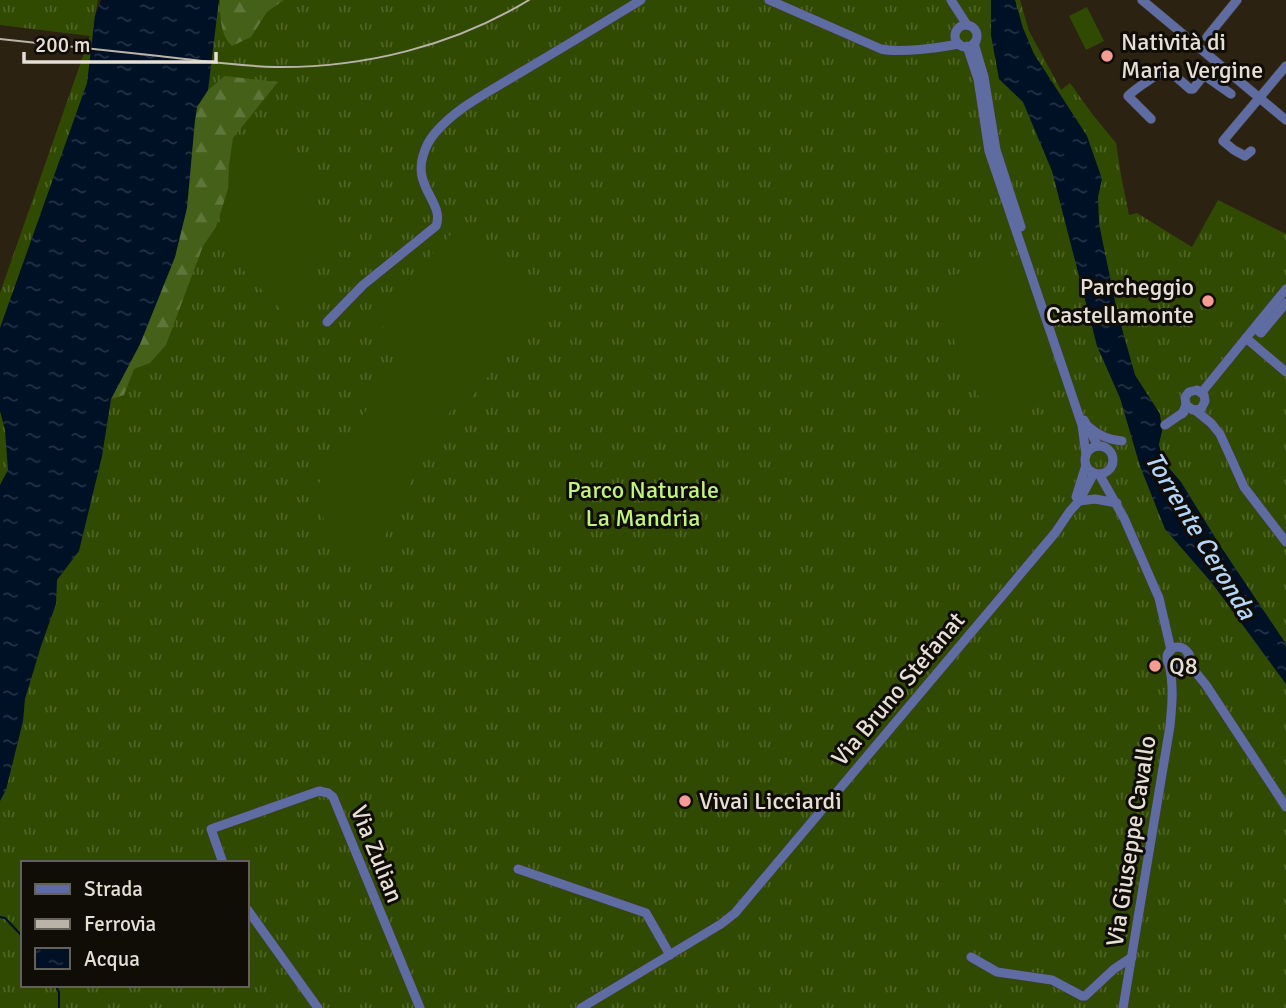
<svg xmlns="http://www.w3.org/2000/svg" width="1286" height="1008" font-family="Signika,sans-serif">
	<style>
		.grass { fill: url(#grass-tufts); fill-rule: evenodd }
		.forest { fill: url(#forest-firs) }
		.garden { fill: #314a02 }
		.water { fill: url(#water-ripples) }
		.lines { fill: none; stroke-linecap: round; stroke-linejoin: round }
		.stream { stroke: #001025; stroke-width: 2 }
		.minor-casing { stroke: #453c2d; stroke-width: 10 }
		.minor { stroke: #5f6ca1; stroke-width: 9 }
		.rail { stroke: #bab3a7; stroke-width: 2 }
		.poi-dot { fill: #f59c95; stroke: #100c06; stroke-width: 2.5 }
		.labels { text-anchor: middle; dominant-baseline: central; stroke-width: 6; stroke-linejoin: round; paint-order: stroke }
		.poi-label { font-size: 24px; fill: #e5dfd5; stroke: #100c06; text-anchor: start }
		.park-label { font-size: 24px; fill: #c0f47d; stroke: #100c06 }
		.street-label { font-size: 24px; fill: #e5dfd5; stroke: #100c06 }
		.water-label { font-size: 26px; font-style: italic; fill: #b3d5fa; stroke: #100c06 }
	</style>
	<defs>
		<pattern id="grass-tufts" width="24" height="20" patternUnits="userSpaceOnUse" patternTransform="scale(1.75)"><rect width="24" height="20" fill="#314a02"/><path d="M3 7l-1-3M5 7V3M7 7l1-3M15 17l-1-3M17 17v-4M19 17l1-3" fill="none" stroke="#4f6426"/></pattern>
		<pattern id="forest-firs" width="22" height="20" patternUnits="userSpaceOnUse" patternTransform="scale(1.75)"><rect width="22" height="20" fill="#446019"/><path d="M5 1l3.5 6h-7zM16 11l3.5 6h-7z" fill="#5f763a"/></pattern>
		<pattern id="water-ripples" width="26" height="14" patternUnits="userSpaceOnUse" patternTransform="scale(1.75)"><rect width="26" height="14" fill="#001025"/><path d="M2 4q2-2 4 0t4 0M15 11q2-2 4 0t4 0" fill="none" stroke="#253244"/></pattern>
	</defs>
	<rect width="100%" height="100%" fill="#2b2212"/>
	<path class="grass" d="M 0,0 L 98,0 L 93,26 L 101,0 L 1020,0 L 1029,31 L 1061,90 L 1070,83 L 1093,115 L 1116,143 L 1121,175 L 1129,215 L 1137,213 L 1192,247 L 1218,200 L 1286,234 L 1286,1008 L 0,1008 L 0,293 L 90,36 L 0,25 ZM 23,863 L 247,863 L 247,985 L 23,985 Z"/>
	<g class="forest">
		<path d="M 220,0 L 284,0 L 267,12 L 251,37 L 232,46 C 220,35 220,15 220,0 Z"/>
		<path d="M 225,76 L 278,82 L 233,138 L 229,165 L 228,189 L 216,227 L 203,246 L 166,345 L 150,363 L 134,369 L 124,395 L 111,399 L 140,344 L 175,257 L 197,107 L 208,90 Z"/>
	</g>
	<g class="garden">
		<path d="M 1087,7 L 1104,41 L 1086,50 L 1069,16 Z"/>
		<path d="M 269,130 L 326,191 L 311,208 L 340,241 L 308,274 L 319,288 L 290,316 L 285,314 L 214,239 L 230,195 L 234,163 Z"/>
		<path d="M 454,231 L 542,307 L 465,406 L 455,403 L 417,468 L 366,576 L 358,577 L 325,525 L 317,486 L 406,349 L 373,317 Z"/>
		<path d="M 1018,255 L 1059,376 L 999,439 L 960,357 L 946,317 L 945,278 Z"/>
		<path d="M 1286,308 L 1286,356 L 1267,341 L 1266,332 Z"/>
	</g>
	<g class="water">
		<path d="M 101,0 L 219,0 L 208,90 L 197,107 L 195,120 L 187,208 L 175,257 L 140,344 L 111,399 L 102,456 L 79,551 L 57,580 L 56,604 L 41,646 L 25,699 L 23,721 L 6,790 L 0,801 L 0,485 L 8,470 L 5,430 L 0,411 L 0,328 L 87,83 L 95,16 Z"/>
		<path d="M 991,0 L 1015,0 L 1023,28 L 1034,54 L 1087,136 L 1102,179 L 1098,197 L 1099,224 L 1117,311 L 1135,375 L 1160,414 L 1162,431 L 1159,444 L 1163,461 L 1181,482 L 1221,547 L 1286,644 L 1286,684 L 1212,583 L 1165,529 L 1140,466 L 1120,398 L 1097,346 L 1052,171 L 1023,102 L 999,79 L 991,35 Z"/>
	</g>
	<g class="lines">
		<g class="stream">
			<path d="M 0,917 L 5,918 L 23,937"/>
			<path d="M 55,985 L 59,992 L 59,1008"/>
		</g>
		<defs>
			<g id="minor">
				<path d="M 769,0 L 881,49 C 901,53 938,48 959,44"/>
				<path d="M 951,0 L 967,25"/>
				<path d="M 1142,0 L 1286,120"/>
				<circle cx="966" cy="36" r="11"/>
				<path d="M 1207,37 L 1237,0"/>
				<path d="M 974,43 L 984,77 L 996,150 L 1021,227"/>
				<path d="M 967,46 L 978,79 L 989,151 L 1082,425 L 1086,455"/>
				<path d="M 1151,119 L 1128,96 C 1139,85 1153,79 1164,69 L 1166,68 L 1190,89 L 1193,89 L 1204,75 L 1231,94"/>
				<path d="M 1251,151 L 1245,156 L 1234,150 L 1223,141 L 1286,66"/>
				<path d="M 327,322 L 363,285 L 436,226 C 445,204 413,187 423,156 C 425,148 430,139 435,133 C 457,107 489,92 518,74 C 559,50 600,25 641,0"/>
				<path d="M 1255,328 L 1261,333 L 1286,303"/>
				<path d="M 1246,338 L 1286,372"/>
				<path d="M 1202,392 L 1286,289"/>
				<path d="M 1195,410 L 1211,423 L 1220,434 L 1244,487 L 1286,542"/>
				<path d="M 1182,414 L 1186,405 L 1185,397 L 1189,392 L 1197,390 L 1204,395 L 1205,401 L 1201,409 L 1193,410 L 1186,405"/>
				<path d="M 1084,420 L 1098,446"/>
				<path d="M 1165,425 L 1184,412"/>
				<path d="M 1089,427 C 1099,436 1110,440 1122,441"/>
				<circle cx="1099" cy="460" r="14"/>
				<path d="M 1099,474 L 1124,518 L 1159,598 L 1171,650"/>
				<path d="M 1076,497 L 1086,465"/>
				<path d="M 1079,501 L 1095,499 L 1117,503"/>
				<circle cx="1178" cy="658" r="11"/>
				<path d="M 1189,654 L 1193,669 L 1206,685 L 1286,807"/>
				<path d="M 223,863 L 211,829 L 319,791 L 328,793 L 333,797 L 420,1008"/>
				<path d="M 518,869 L 646,913 L 670,955"/>
				<path d="M 247,909 L 318,1008"/>
				<path d="M 971,957 L 997,972 L 1052,980 L 1082,996 L 1085,996 L 1114,969 L 1132,957"/>
				<path d="M 581,1008 L 721,924 L 735,913 L 1055,533 L 1070,511 L 1079,501 L 1094,473"/>
				<path d="M 1123,1008 L 1170,726 C 1172,705 1174,686 1169,664"/>
			</g>
		</defs>
		<use href="#minor" class="minor-casing"/>
		<use href="#minor" class="minor"/>
		<path class="rail" d="M 0,39 C 53,45 106,50 159,56 C 197,60 237,66 275,67 C 364,68 453,46 529,0"/>
	</g>
	<g class="poi-dot">
		<circle cx="1107" cy="56" r="7"/>
		<circle cx="1208" cy="301" r="7"/>
		<circle cx="1155" cy="666" r="7"/>
		<circle cx="685" cy="801" r="7"/>
	</g>
	<g class="labels">
		<g class="poi-label">
			<text x="1121" y="42">Natività di<tspan x="1121" dy="28">Maria Vergine</tspan></text>
			<text x="1194" y="287" text-anchor="end">Parcheggio<tspan x="1194" dy="28">Castellamonte</tspan></text>
			<text x="1169" y="666">Q8</text>
			<text x="699" y="801">Vivai Licciardi</text>
		</g>
		<g class="park-label">
			<text x="643" y="490">Parco Naturale<tspan x="643" dy="28">La Mandria</tspan></text>
		</g>
		<g class="street-label">
			<text transform="translate(898 689) rotate(-50)">Via Bruno Stefanat</text>
			<text transform="translate(1131 841) rotate(-81)">Via Giuseppe Cavallo</text>
			<text transform="translate(377 854) rotate(68)">Via Zulian</text>
		</g>
		<g class="water-label">
			<text transform="translate(1200 536) rotate(59)">Torrente Ceronda</text>
		</g>
	</g>
	<rect x="21" y="861" width="228" height="126" fill="#100c06" stroke="#656059" stroke-width="2"/>
	<rect x="35" y="884" width="35" height="10" fill="#5f6ca1" stroke="#656059" stroke-width="2"/>
	<text x="84" y="896" font-size="21" fill="#e5dfd5">Strada</text>
	<rect x="35" y="919" width="35" height="10" fill="#bab3a7" stroke="#656059" stroke-width="2"/>
	<text x="84" y="931" font-size="21" fill="#e5dfd5">Ferrovia</text>
	<rect x="35" y="948" width="35" height="21" fill="url(#water-ripples)" stroke="#656059" stroke-width="2"/>
	<text x="84" y="966" font-size="21" fill="#e5dfd5">Acqua</text>
	<path d="M24 52v10h192v-10" fill="none" stroke="#e5dfd5" stroke-width="3.5"/>
	<text x="35" y="52" font-size="21" fill="#e5dfd5" stroke="#100c06" stroke-width="5" paint-order="stroke">200 m</text>
</svg>
